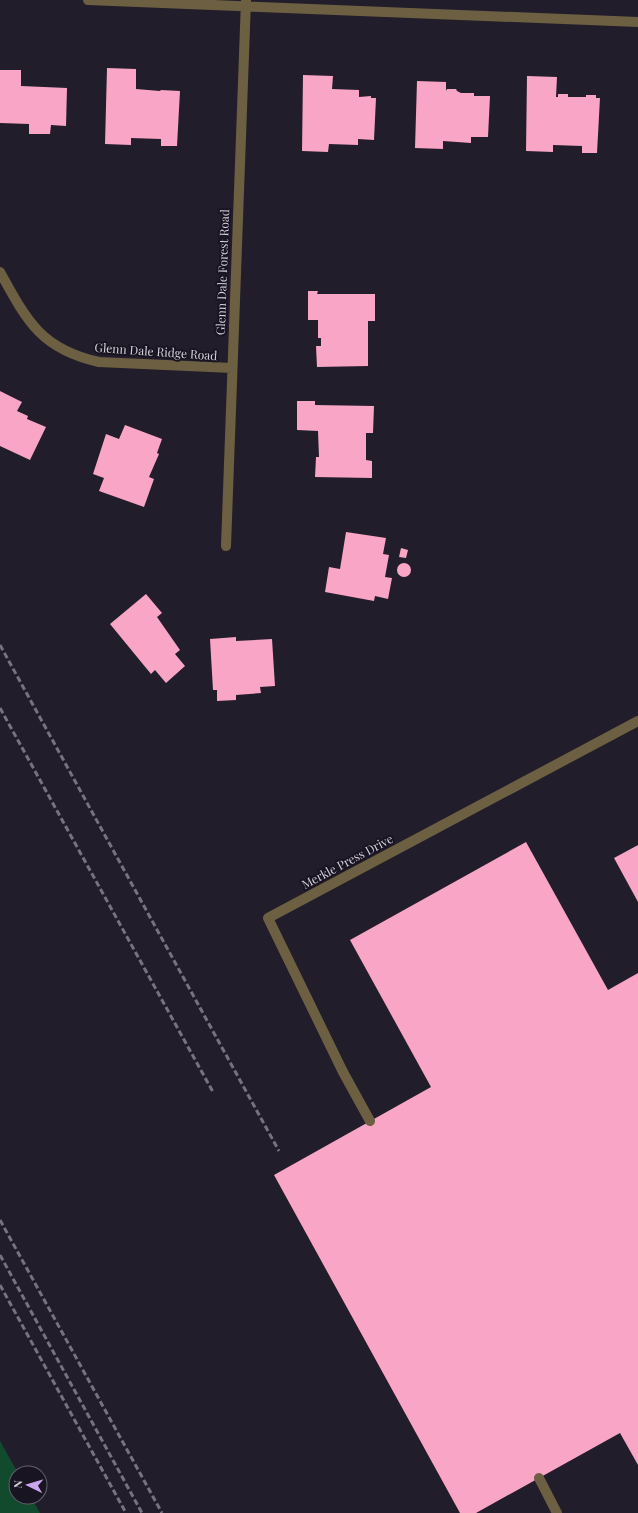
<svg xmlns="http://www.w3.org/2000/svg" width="638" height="1513" font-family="'Playfair Display',serif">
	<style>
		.green { fill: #124a2e }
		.building { fill: #f9a5c6 }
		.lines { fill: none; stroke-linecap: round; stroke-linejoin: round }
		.minor { stroke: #6d6042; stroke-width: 10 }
		.rail { stroke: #76727e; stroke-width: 3; stroke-dasharray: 6 3; stroke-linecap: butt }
		.labels { text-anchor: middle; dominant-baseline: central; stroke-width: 4; stroke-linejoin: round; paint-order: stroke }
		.street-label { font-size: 12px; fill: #d5d2dc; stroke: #181421 }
	</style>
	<rect width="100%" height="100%" fill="#221d2b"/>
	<path class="green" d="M0,1441L18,1473H16V1497H31L40,1513H0Z"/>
	<path class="building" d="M107,68L136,69V89L160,91L161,90L180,91L177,146H161V139L131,138V145L105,144Z
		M0,70H21V86L67,88L66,126L51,125L50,134H29V124L0,123Z
		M303,75L333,76L332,89L359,90V97L371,96V98H376L374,140L358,139V145L329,144L328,152L302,151Z
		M527,76L557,77L556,97H558V94H568V97H586V95H596V98H600L597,153H582V146L553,145V152L526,151Z
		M417,81L446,82V91L447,89H456L457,91L461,93H474V96H490L488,137H471V143L443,141V149L415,148Z
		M308,291H318L317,294H375V321H368V366L317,367L316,346H321V338H318V320H308Z
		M0,391L22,402L17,411L28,416L27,419L46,427L30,460L0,446Z
		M297,401H315V405L374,406L373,433H366V460L372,461V478L315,477L316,457H319L318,431L297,430Z
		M125,425L162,439L157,453L159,454L149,477L154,479L144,507L99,491L104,478L93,474L106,434L119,439Z
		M346,532L386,538L383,554L389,555L385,577L392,578L388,599L375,596L374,601L325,592L329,567L340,569Z
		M401,548L408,550L406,558L399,557Z
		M397 570a7 7 0 1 1 14 0a7 7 0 1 1-14 0Z
		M146,594L162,613L157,617L180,650L175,654L185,666L166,683L155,670L151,674L110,624Z
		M236,637V641L272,639L275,686L260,687L261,693L236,695V700L217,701V690H213L210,639Z
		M526,842L608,990L638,973V1465L620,1433L476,1513H460L274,1175L431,1087L350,940Z
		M638,845V902L614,858Z"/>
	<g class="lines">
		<path class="minor" d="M88,0L638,22
			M0,272C27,321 41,349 99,362L232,368
			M226,546L246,0
			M370,1121L343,1072L268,918L638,721
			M539,1478L557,1513"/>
		<path class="rail" d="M0,645L279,1151
			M0,708L213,1092
			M0,1220L162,1513
			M0,1255L142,1513
			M0,1285L126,1513"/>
	</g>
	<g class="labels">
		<g class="street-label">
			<text transform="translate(222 272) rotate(-88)">Glenn Dale Forest Road</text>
			<text transform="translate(156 351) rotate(4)">Glenn Dale Ridge Road</text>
			<text transform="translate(347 861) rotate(-28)">Merkle Press Drive</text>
		</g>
	</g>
	<g transform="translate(28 1485) rotate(275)"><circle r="19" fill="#181421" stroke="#64606c"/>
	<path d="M0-3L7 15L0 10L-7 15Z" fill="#c9a5ee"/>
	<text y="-6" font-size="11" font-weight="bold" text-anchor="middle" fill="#d5d2dc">N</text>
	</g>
</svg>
